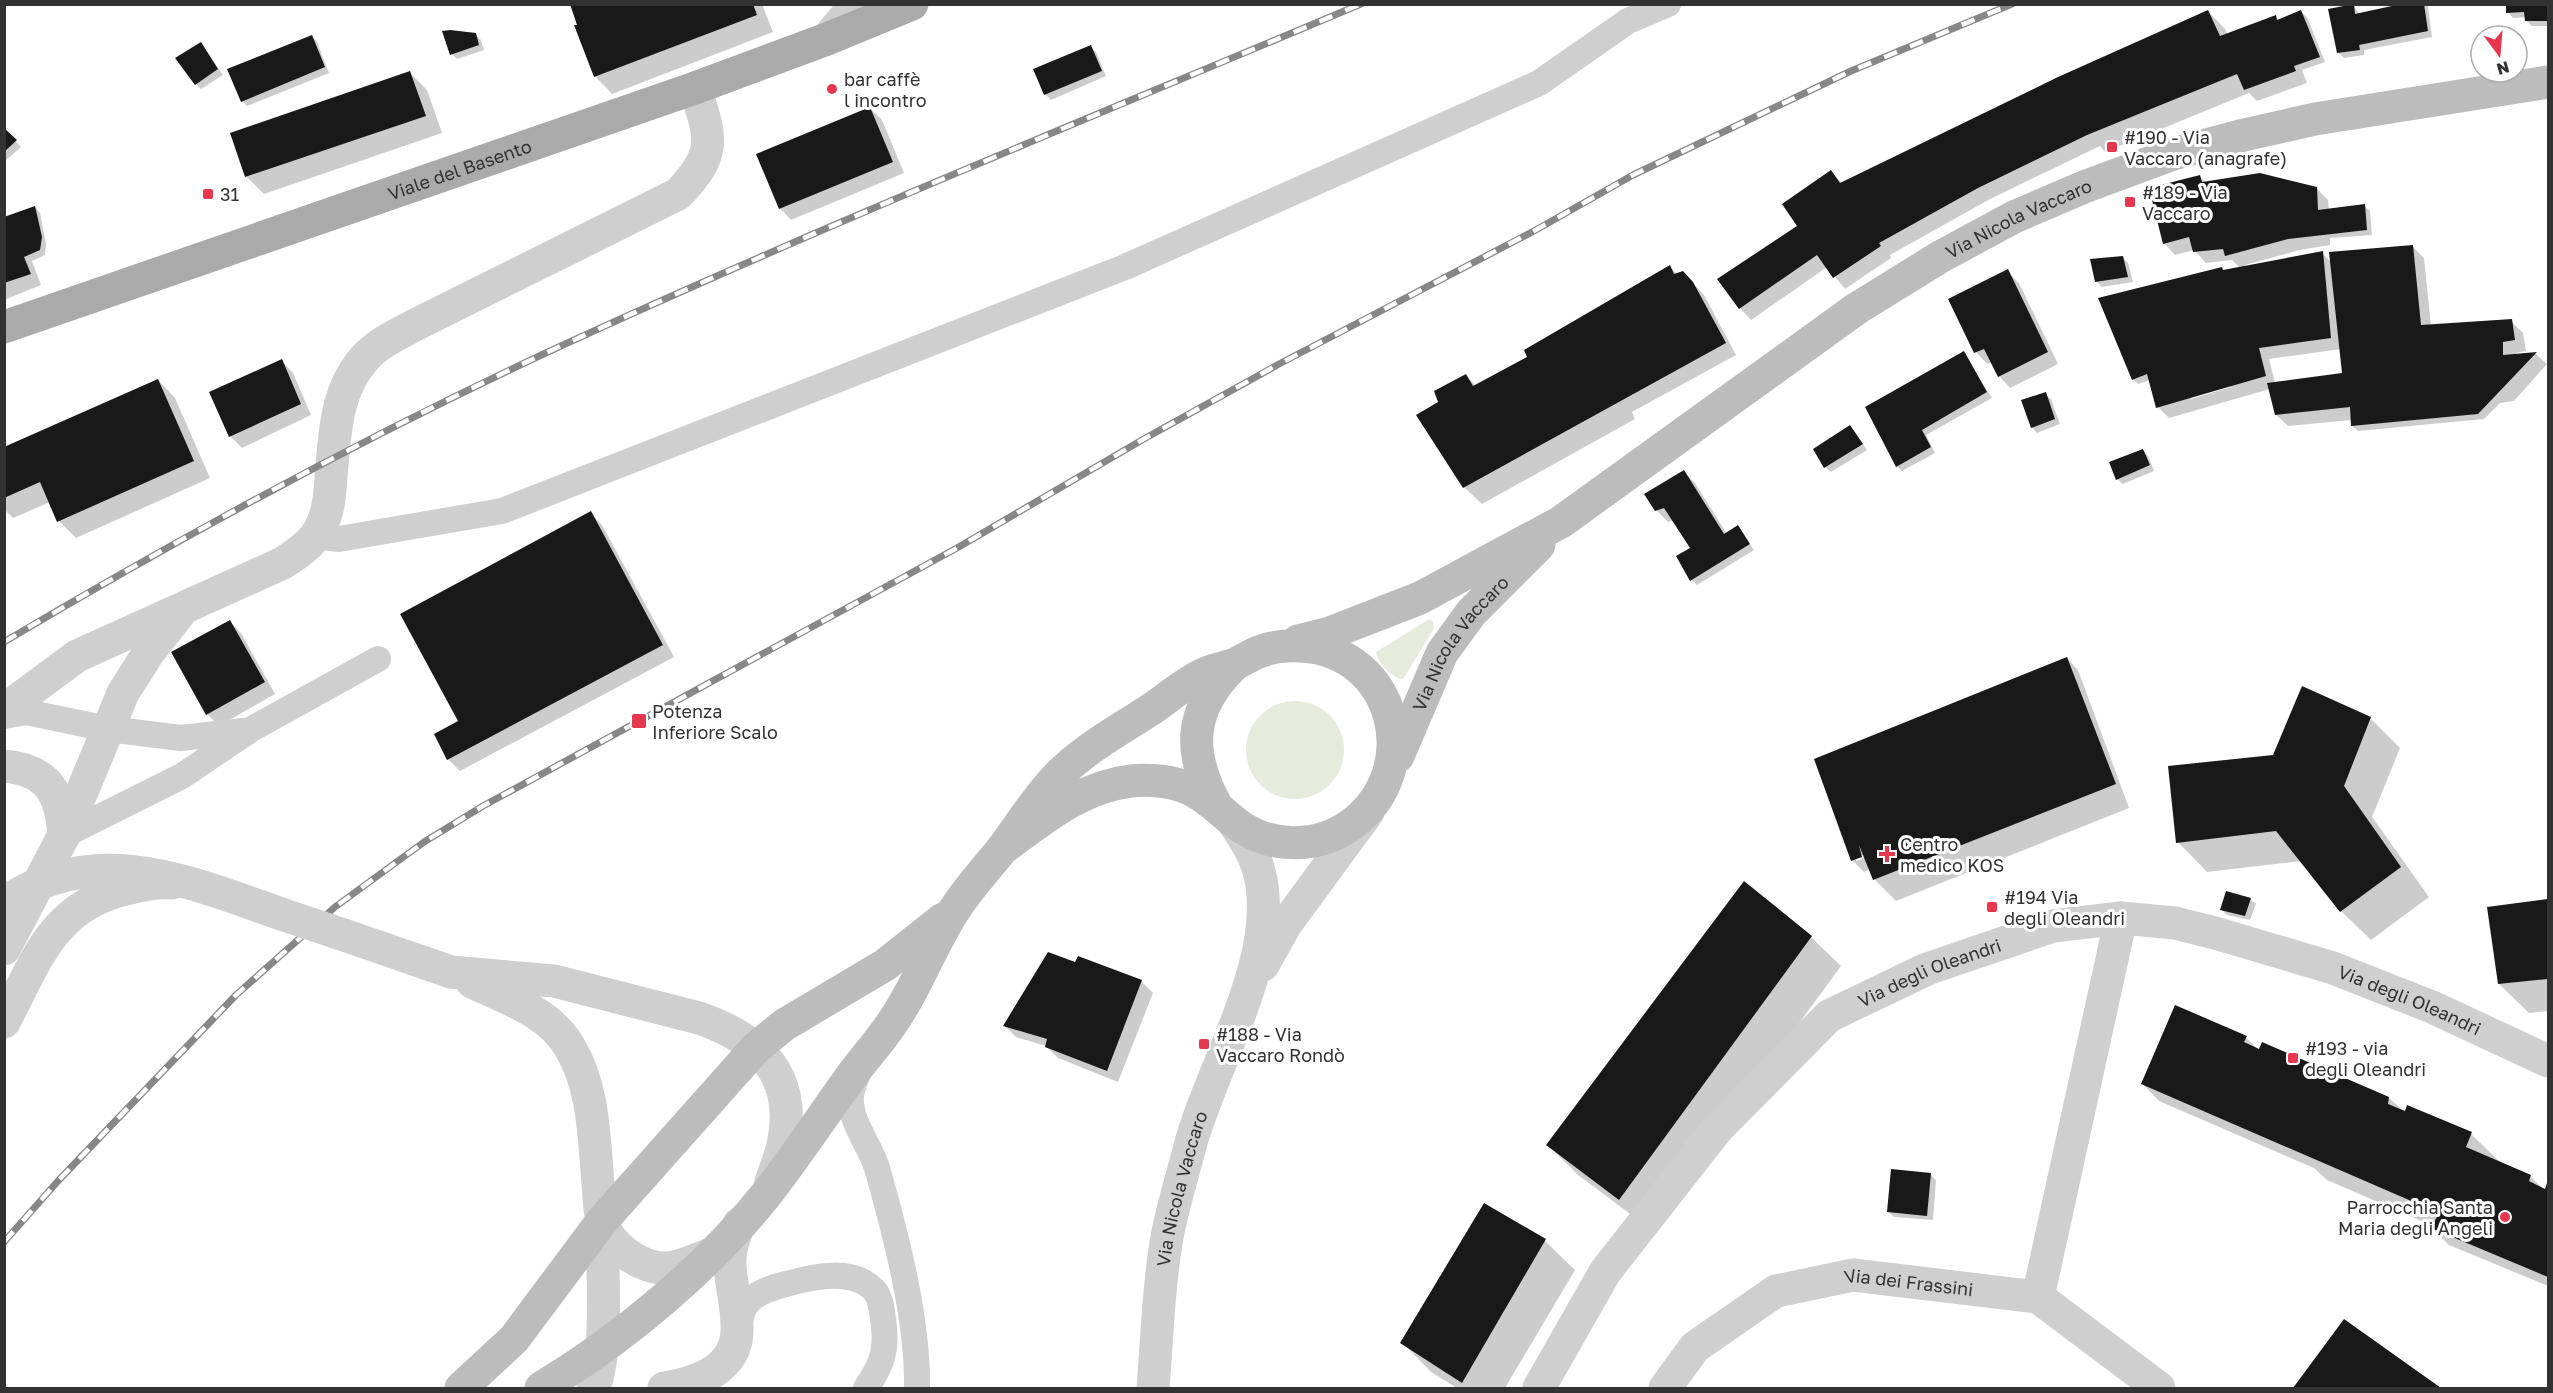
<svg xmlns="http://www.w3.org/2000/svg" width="2553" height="1393" font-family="'Golos Text',sans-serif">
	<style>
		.green { fill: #e6ebde }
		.shadow { fill: #0003; fill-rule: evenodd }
		.building { fill: #191919 }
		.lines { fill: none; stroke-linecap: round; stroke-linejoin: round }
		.service { stroke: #cfcfcf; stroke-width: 26 }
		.minor { stroke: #cfcfcf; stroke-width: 33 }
		.tertiary { stroke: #cfcfcf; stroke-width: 33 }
		.secondary { stroke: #bcbcbc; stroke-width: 33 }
		.primary { stroke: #aaa; stroke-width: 33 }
		.rail-casing { stroke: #878787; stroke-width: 7 }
		.rail { stroke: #fff; stroke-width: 4.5; stroke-dasharray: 14; stroke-linecap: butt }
		.tertiary-bridge { stroke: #cfcfcf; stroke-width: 33 }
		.poi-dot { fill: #e7374f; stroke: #fff; stroke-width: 2 }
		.labels { text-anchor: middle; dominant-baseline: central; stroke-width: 6; stroke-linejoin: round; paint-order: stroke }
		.poi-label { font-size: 18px; fill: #323232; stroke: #fff; text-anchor: start }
		.street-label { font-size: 18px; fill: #323232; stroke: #fff }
	</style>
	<rect width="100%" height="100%" fill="#fff"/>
	<path class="green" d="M1429,619L1433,621L1434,628L1404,678L1401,679C1391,676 1377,662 1376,652Z
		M1246 750a49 49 0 1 1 98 0a49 49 0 1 1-98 0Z"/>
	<path class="shadow" d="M572,4H762L773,32L612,94L595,76Z
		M2408,4H2426L2428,7L2432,37L2364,50V55L2344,58L2339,53L2353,5L2359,14Z
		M2508,4H2548V26H2532L2526,21V17L2513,18L2508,12Z
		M2208,11L2225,29L2228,35L2275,17L2279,20L2301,12L2307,17L2325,62L2302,70L2307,83L2257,101L2249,93L2105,152L2100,146L1990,199L1890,255L1891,258L1845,289L1827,267L1751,320L1740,308L1800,227L1831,172L1842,183Z
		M475,34L481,40L484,50L457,59L452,54Z
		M312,36L317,42L329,73L247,106L242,101Z
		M201,44L223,75L201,89L196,84Z
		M1090,47L1096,52L1106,76L1051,100L1045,94Z
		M410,73L427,90L442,133L264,194L246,176Z
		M870,108L882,120L904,173L791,220L780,208Z
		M4,130L21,147L4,162Z
		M2200,177L2206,183L2316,188L2328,200L2329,210L2364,206L2370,211L2372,235L2330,238V245L2300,250L2245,265V267L2322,253L2331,262L2413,247L2424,258L2431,326L2511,321L2523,333L2526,351L2516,353V355L2536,354L2547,364L2514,401L2500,403L2484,419L2358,431L2352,426V420L2288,426L2276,415L2270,389L2169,418L2158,407L2150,380L2138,384L2133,379L2224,271L2240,268L2232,260L2206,263L2194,250L2175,255L2164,243ZM2341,349L2343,374L2275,383L2269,359ZM2229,385L2231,387L2191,399L2190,396Z
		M35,207L40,213L46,244L45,255L32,261L41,285L4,300V219Z
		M2122,257L2128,263L2133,282L2102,287L2096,281Z
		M1670,267L1677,274L1682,272L1704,295L1736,355L1632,412L1635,419L1482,504L1464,487L1440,403L1466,376L1476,386L1530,358Z
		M2007,271L2019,283L2058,364L2010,388L1999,376L1992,362L1987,364L1976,352Z
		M1963,353L1992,398L1926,435L1935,453L1902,471L1897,466Z
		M282,361L293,373L311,415L242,448L230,436L211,393Z
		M158,380L175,398L210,478L76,538L59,521L50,502L13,518L4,509V448Z
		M2045,394L2051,399L2060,424L2037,433L2032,427Z
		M1855,433L1867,450L1831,472L1825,467Z
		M2143,450L2148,456L2154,471L2123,484L2117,479Z
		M1684,472L1695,483L1727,534L1738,527L1754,550L1697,585L1692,580L1695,554L1674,520L1668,522L1656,510Z
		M591,513L602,525L674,657L460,771L448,759L461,722Z
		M230,622L241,633L275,694L219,726L207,714Z
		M2067,658L2078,670L2129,808L1896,901L1874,879L1870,869L1864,872L1852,860L1816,760ZM1869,853L1870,856L1856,861V857Z
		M2370,718L2400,748L2372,817L2429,897L2371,940L2341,911L2302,861L2207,872L2178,842L2274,756Z
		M2250,899L2256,904L2250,920L2227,915L2222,910Z
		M2548,900V1011L2529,1013L2499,984L2489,908Z
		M1811,937L1841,966L1649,1228L1578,1175L1548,1145Z
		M1076,964L1141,981L1153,993L1118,1082L1058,1058L1046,1046L1016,1037L1004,1025Z
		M2246,1038L2260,1051L2389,1098L2406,1113L2408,1107L2471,1134L2501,1163L2530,1176L2545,1191L2548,1184V1286L2449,1245L2432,1228L2433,1226L2327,1180L2314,1168L2159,1101L2142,1083Z
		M1930,1174L1936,1180L1933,1220L1894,1217L1888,1211Z
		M1484,1205L1545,1241L1575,1270L1505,1388H1457L1431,1372L1402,1342Z
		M2344,1321L2438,1388H2295Z"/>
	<path class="building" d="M570,4H753L757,15L594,77L574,25H577Z
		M2354,4L2355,14L2401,4H2424L2428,31L2359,45L2360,50L2337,53L2328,9Z
		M2506,4H2548V21H2525L2524,12L2506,13Z
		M2208,10L2220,36L2276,15L2277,20L2301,10L2320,57L2294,66L2296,71L2244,90L2237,74L2087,135L1978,188L1879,243L1881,246L1833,278L1817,255L1739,309L1717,279L1797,226L1782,204L1831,170L1840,183L2058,77Z
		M450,30L476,33L479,45L450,55L442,31Z
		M312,35L325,67L241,102L227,69Z
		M201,42L218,69L195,85L175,58Z
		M1091,45L1102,71L1044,95L1033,69Z
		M410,71L426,116L245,177L230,133Z
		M870,107L893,162L779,209L756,154Z
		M4,128L17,140L4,152Z
		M2260,173L2317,187L2318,210L2365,204L2367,230L2288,239L2225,256L2223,249L2193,252L2189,237L2163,244L2149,188L2200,175L2202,182Z
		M35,206L42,237L40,250L24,257L31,274L4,283V217Z
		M2413,245L2421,325L2512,319L2515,340L2503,342V355L2537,352L2478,414L2351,426L2350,407L2275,415L2267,383L2342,373L2329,252Z
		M2323,251L2331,338L2259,348L2266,376L2156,408L2147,374L2132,380L2098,298L2222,267L2223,270Z
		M2123,256L2128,277L2095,282L2090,259Z
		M1670,265L1674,274L1683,271L1693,282L1726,343L1463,488L1416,415L1438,402L1434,391L1466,374L1473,386L1527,357L1524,350Z
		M2008,269L2048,352L1998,377L1984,349L1974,353L1948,299Z
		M1964,351L1987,392L1922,430L1931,447L1896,467L1865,407Z
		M282,359L301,404L229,437L209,392Z
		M158,379L194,461L57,522L40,482L4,498V447Z
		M2046,392L2055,419L2031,428L2021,400Z
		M1850,425L1863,444L1824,468L1813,449Z
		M2143,449L2150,465L2116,480L2109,462Z
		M1684,470L1724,534L1738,525L1750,544L1690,581L1676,556L1690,548L1664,508L1655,511L1644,494Z
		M591,511L663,645L447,760L434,734L458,721L400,614Z
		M230,620L265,682L206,715L171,652Z
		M2067,657L2116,784L1873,880L1859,845L1862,857L1851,861L1814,759Z
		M2302,686L2371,717L2344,786L2401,867L2340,912L2276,831L2176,843L2168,766L2273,755Z
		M1744,881L1812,936L1619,1200L1546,1145Z
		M2226,891L2251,898L2245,916L2220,910Z
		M2548,899V979L2498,984L2487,907Z
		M1048,952L1075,962L1078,956L1142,980L1107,1071L1045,1047L1047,1039L1003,1026Z
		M2175,1005L2247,1036L2244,1042L2259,1049L2262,1042L2389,1097L2388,1104L2405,1111L2407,1105L2472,1132L2466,1147L2531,1175L2529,1181L2545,1189L2548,1180V1277L2431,1228L2439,1213L2141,1084Z
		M1891,1169L1931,1173L1927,1216L1887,1212Z
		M1484,1203L1546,1239L1462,1383L1400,1343Z
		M2344,1319L2441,1388H2293Z"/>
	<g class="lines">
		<path class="service" d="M315,536L339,539L502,511L1125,267L1539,83L1628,21L1668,4
			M4,716L26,712L108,729L181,738L243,731
			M64,835L182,776L250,730L378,659
			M859,1069C857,1077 852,1087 851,1096C849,1121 870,1145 877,1168C896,1235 918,1319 917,1388
			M738,1331C740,1323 741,1312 746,1305C756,1291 775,1287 790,1283C815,1276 853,1268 874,1290C881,1298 882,1310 883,1320C888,1349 882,1365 866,1388"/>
		<g class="minor">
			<path d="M827,39L856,4"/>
			<path d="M2038,1297L2121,918"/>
			<path d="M593,1388C609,1360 602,1259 602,1221"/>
			<path d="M664,1388C696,1383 737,1370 737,1330C738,1308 731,1287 730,1265C729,1250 734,1238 739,1224"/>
			<path id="s1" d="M1539,1388L1605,1272L1717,1129L1829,1016L1927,969L2053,926L2121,918L2175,923L2215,933L2333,968L2432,1007L2548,1061"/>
			<path id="s2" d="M1665,1388L1695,1347L1776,1291L1853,1275L2038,1297L2159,1388"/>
		</g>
		<g class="tertiary">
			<path d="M4,710L77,656L283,563C295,555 306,548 315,537C328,519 330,497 331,476C335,435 335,392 364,359C377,344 396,335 413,326L678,194C718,153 711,138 695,88"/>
			<path d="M4,766C49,770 61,794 64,835"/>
			<path d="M4,949L64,835L123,693L149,652L179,614"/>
			<path d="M1263,965L1286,924L1368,812"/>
			<path d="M451,972L554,981L699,1018C760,1039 798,1076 783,1145C780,1159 774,1172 770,1185"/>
			<path d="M472,982C506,998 549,1012 569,1046C594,1086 594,1138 598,1183C599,1195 599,1208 602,1220C608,1246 641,1269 667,1268C682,1267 697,1259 711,1254"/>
			<path d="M4,1022C36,962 52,906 126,889C141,885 156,882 172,883"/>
			<path id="s3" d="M1153,1388C1157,1340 1158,1291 1166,1243C1171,1212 1181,1181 1189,1150C1210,1067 1282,957 1259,871C1254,853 1244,838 1234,823"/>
		</g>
		<g class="secondary">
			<path id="s4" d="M1298,641L1330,633L1420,598L1561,522L1856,309L1940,257L2014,217L2084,187L2173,154L2244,135L2315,119L2548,82"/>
			<path id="s5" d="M1398,756L1442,653L1471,613L1539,545"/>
			<path d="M1216,805C1187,752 1189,709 1233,666"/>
			<path d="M461,1388L514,1339L602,1221L756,1048L784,1025L885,965L943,919"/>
			<path d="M541,1388C623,1339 709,1267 769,1191C799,1152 826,1111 855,1071C867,1055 881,1040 892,1023C917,988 931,945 955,909C969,887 987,868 1003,848C1020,825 1036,799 1055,779C1083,749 1120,730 1153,708C1169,697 1186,682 1204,674C1211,670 1221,669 1229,666C1237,664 1244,659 1252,655C1268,647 1284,645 1302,646C1396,652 1425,769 1352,824C1317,850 1266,849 1232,820C1218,809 1207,797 1190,789C1173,781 1150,779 1131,781C1080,787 1042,820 1002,849"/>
		</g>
		<path class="primary" id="s6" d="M4,327L695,88L827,39L912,4"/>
		<defs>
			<path id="rail" d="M4,642C181,537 363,438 550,351C817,228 1090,118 1361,4
				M4,1242L58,1181L236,995L335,907L424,842L483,806L957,548L1142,440L1279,364L1534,231L1633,175L1851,71L2012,4"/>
		</defs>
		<use href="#rail" class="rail-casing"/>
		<use href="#rail" class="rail"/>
		<path class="tertiary-bridge" d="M4,903C97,839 192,883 287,916C342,934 396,953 451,972"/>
	</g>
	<g class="poi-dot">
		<circle cx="832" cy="89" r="6"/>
		<rect x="2106" y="141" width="12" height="12" rx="3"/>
		<rect x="202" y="188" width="12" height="12" rx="3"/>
		<rect x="2124" y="196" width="12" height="12" rx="3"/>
		<rect x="631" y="713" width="16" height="16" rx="3"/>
		<path d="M1884 845h6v6h6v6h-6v6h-6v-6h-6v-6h6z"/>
		<rect x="1986" y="901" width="12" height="12" rx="3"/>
		<rect x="1198" y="1038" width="12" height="12" rx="3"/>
		<rect x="2287" y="1052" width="12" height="12" rx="3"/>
		<circle cx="2505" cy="1217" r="6"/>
	</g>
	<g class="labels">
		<g class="poi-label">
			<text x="844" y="79">bar caffè<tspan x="844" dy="21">l incontro</tspan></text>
			<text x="2124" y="137">#190 - Via<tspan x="2124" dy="21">Vaccaro (anagrafe)</tspan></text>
			<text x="2142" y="192">#189 - Via<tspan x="2142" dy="21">Vaccaro</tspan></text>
			<text x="220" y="194">31</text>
			<text x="652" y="711">Potenza<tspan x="652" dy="21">Inferiore Scalo</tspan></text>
			<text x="1900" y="844">Centro<tspan x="1900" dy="21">medico KOS</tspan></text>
			<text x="2004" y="897">#194 Via<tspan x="2004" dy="21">degli Oleandri</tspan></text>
			<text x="1216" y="1034">#188 - Via<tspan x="1216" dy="21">Vaccaro Rondò</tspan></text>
			<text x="2305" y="1048">#193 - via<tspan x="2305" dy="21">degli Oleandri</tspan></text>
			<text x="2493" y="1207" text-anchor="end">Parrocchia Santa<tspan x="2493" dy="21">Maria degli Angeli</tspan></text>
		</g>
		<g class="street-label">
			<text stroke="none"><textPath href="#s6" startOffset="482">Viale del Basento</textPath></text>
			<text stroke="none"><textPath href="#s4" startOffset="840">Via Nicola Vaccaro</textPath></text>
			<text stroke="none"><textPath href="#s5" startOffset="130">Via Nicola Vaccaro</textPath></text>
			<text stroke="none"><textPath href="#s1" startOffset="584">Via degli Oleandri</textPath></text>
			<text stroke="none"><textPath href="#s1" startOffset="1086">Via degli Oleandri</textPath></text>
			<text stroke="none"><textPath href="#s3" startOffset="202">Via Nicola Vaccaro</textPath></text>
			<text stroke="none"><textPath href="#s2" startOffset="284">Via dei Frassini</textPath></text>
		</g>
	</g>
	<rect width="2553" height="1393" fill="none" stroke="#323232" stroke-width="12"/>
	<g transform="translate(2499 54) rotate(164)"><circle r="28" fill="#ffffff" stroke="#adadad" stroke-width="1.5"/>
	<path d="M0-4.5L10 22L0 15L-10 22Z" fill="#e7374f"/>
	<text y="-9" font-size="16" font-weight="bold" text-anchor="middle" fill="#323232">N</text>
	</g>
</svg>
